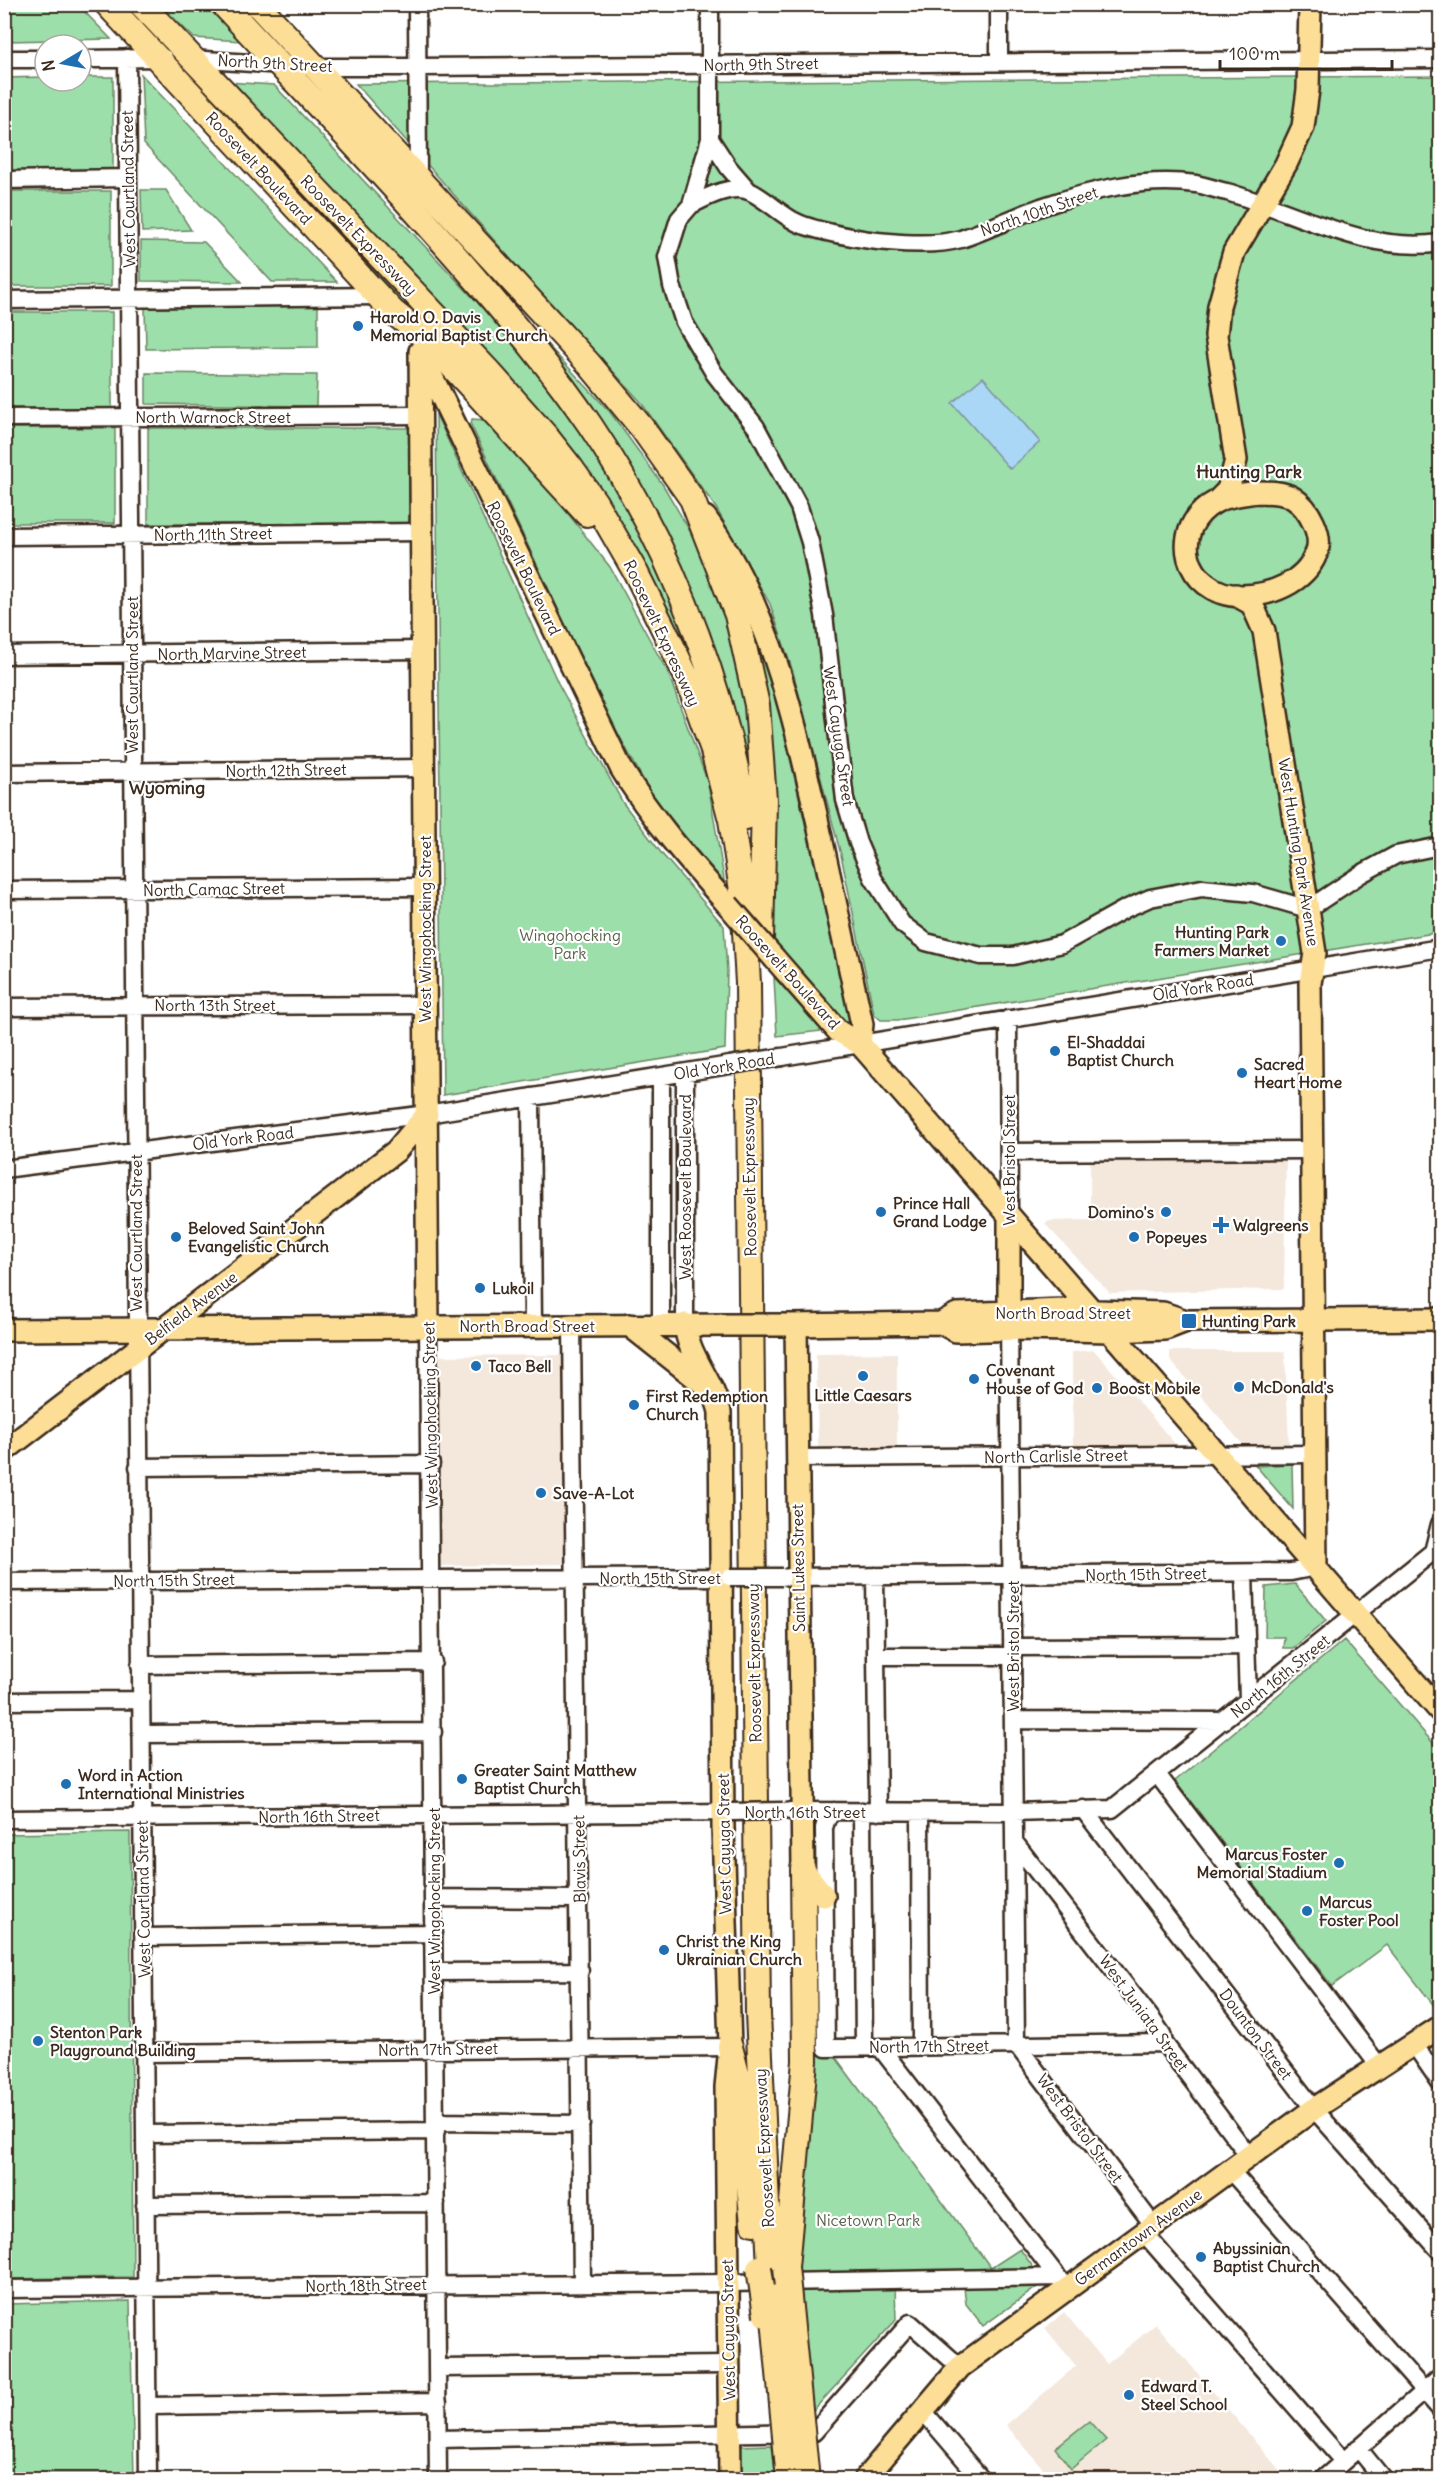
<svg xmlns="http://www.w3.org/2000/svg" width="1445" height="2484" font-family="Delius,sans-serif">
	<style>
		.built { fill: #f4e8dc }
		.green { fill: #9cdfaa; stroke: #6c8464; stroke-width: 1.5 }
		.water { fill: #aad7f6; stroke: #7e92a0; stroke-width: 1.5 }
		.lines { fill: none; stroke-linecap: round; stroke-linejoin: round }
		.minor-casing { stroke: #3b2a1e; stroke-width: 21 }
		.major-casing { stroke: #3b2a1e; stroke-width: 26 }
		.highway-casing { stroke: #3b2a1e; stroke-width: 28 }
		.minor { stroke: #fff; stroke-width: 16 }
		.major { stroke: #fdde96; stroke-width: 21 }
		.highway { stroke: #fdde96; stroke-width: 24 }
		.minor-bridge-casing { stroke: #3b2a1e; stroke-width: 21; stroke-linecap: butt }
		.major-bridge-casing { stroke: #3b2a1e; stroke-width: 26; stroke-linecap: butt }
		.highway-bridge-casing { stroke: #3b2a1e; stroke-width: 28; stroke-linecap: butt }
		.minor-bridge { stroke: #fff; stroke-width: 16 }
		.major-bridge { stroke: #fdde96; stroke-width: 21 }
		.highway-bridge { stroke: #fdde96; stroke-width: 24 }
		.poi-dot { fill: #1f6fb2; stroke: #fff; stroke-width: 2 }
		.labels { text-anchor: middle; dominant-baseline: central; stroke-width: 4.5; stroke-linejoin: round; paint-order: stroke }
		.street-label { font-size: 16px; fill: #3b2a1e; stroke: #fff }
		.poi-label { font-size: 16px; font-weight: bold; fill: #3b2a1e; stroke: #fff; text-anchor: start }
		.park-label { font-size: 16px; fill: #586048; stroke: #fff }
		.neighbourhood-label { font-size: 18px; font-weight: bold; fill: #3b2a1e; stroke: #fff }
	</style>
	<rect width="100%" height="100%" fill="#fff"/>
	<filter id="ink" filterUnits="userSpaceOnUse"><feTurbulence type="fractalNoise" baseFrequency=".0167" numOctaves="2"/><feDisplacementMap in="SourceGraphic" scale="12" xChannelSelector="R" yChannelSelector="G"/><feConvolveMatrix kernelMatrix="1 2 1 2 8 2 1 2 1" color-interpolation-filters="sRGB"/></filter>
	<g filter="url(#ink)">
		<path class="built" d="M1286,1157L1284,1289L1110,1293L1045,1224L1049,1221L1090,1220V1161Z
			M1094,1350L1176,1445L1073,1446L1072,1352Z
			M1170,1351H1285L1289,1445H1243L1170,1360Z
			M897,1353V1449L818,1448L816,1354Z
			M565,1355L568,1564L437,1566L435,1356Z
			M1064,2312L1107,2364L1156,2324L1287,2479H1052L1006,2425L1076,2366L1045,2328Z"/>
		<path class="green" d="M4,5H78L111,39L5,41Z
			M161,5H206L241,41L194,38Z
			M141,74L337,282H272L144,144Z
			M1440,76V932L898,1020H881L874,1014L841,855L793,672L770,604L716,508L640,401L524,274L356,84Z
			M45,77V81H81V77H113V173H5L4,78Z
			M188,80H195L544,444L600,526Z
			M226,82L274,85L492,318L569,409L632,515L683,620L715,719L624,532Z
			M141,190H166L191,230L142,232Z
			M5,191H111V286H5Z
			M141,241L204,242L242,282L141,281Z
			M318,306V347L146,349L145,308Z
			M5,312H112V408H5Z
			M544,341L610,412L663,485L701,550L726,613L753,737L754,794L676,564L623,454Z
			M146,373L317,375L316,406L146,404Z
			M436,414L558,683L623,803L662,854L724,926L727,971L725,1049L443,1095Z
			M472,419L486,420L537,474L610,567L668,673L708,783L724,879L723,889L649,790L610,719L471,425Z
			M4,428H115V523H5Z
			M148,428H409V524H148Z
			M744,608L773,683L850,1021H839L771,942Z
			M774,977L822,1031L777,1036Z
			M1292,1464L1293,1509L1256,1466Z
			M1295,1584L1326,1621L1293,1648H1283L1284,1637H1265L1266,1587Z
			M1344,1640L1440,1751V2003L1435,2007L1387,1945L1332,1986L1175,1781Z
			M130,1832L133,2277L5,2279V1834Z
			M813,2053L834,2055L991,2268L1020,2249L1044,2282L983,2326L966,2304L964,2287L895,2286L896,2320L809,2415L796,2244Z
			M130,2301L134,2479H5V2304Z
			M1089,2421L1106,2440L1071,2469L1055,2448Z
			M772,2445L776,2479L739,2480L740,2446Z"/>
		<path class="water" d="M983,377L1040,442L1010,469L952,403Z"/>
		<g class="lines">
			<defs>
				<path id="minor" d="M417,4L418,179
					M710,4V139L691,205L679,219L667,257L672,286L684,322L714,373L756,427L799,507L810,542L824,615L845,800L858,843L873,878L902,924L926,942L981,956H1013L1062,944L1125,909L1150,898L1202,888L1253,893L1308,909L1361,874L1396,855L1440,846
					M999,4V61
					M127,58L148,2480
					M4,59H45
					M81,59L164,58
					M190,59L315,67H418L1440,59
					M710,139L729,168L749,191
					M4,180L128,178
					M691,205C707,197 733,183 751,192C767,200 780,214 796,222C814,231 868,241 889,242C911,244 940,245 961,239C988,230 1014,217 1041,207C1091,190 1143,177 1196,184C1207,186 1217,190 1227,192C1297,212 1366,254 1440,243
					M4,300L378,296
					M4,418L421,415
					M4,536L422,532
					M4,655L423,650
					M4,773L424,768
					M4,890L424,887
					M4,1007L425,1005
					M1008,1019L1009,1215
					M782,1057L1440,948
					M685,1073V1324
					M531,1097L533,1326
					M1009,1152L1312,1150
					M4,1169L427,1114L730,1065
					M1009,1320L1016,2044L1154,2226
					M661,1325V1077
					M572,1326L582,2284
					M428,1327L438,2480
					M797,1458L1315,1454
					M138,1467L431,1464
					M1433,1552L1440,1524
					M1244,1573L1248,1701
					M875,1576L878,1812
					M789,1577L1291,1572L1316,1567
					M4,1582L730,1577
					M1013,1647L1245,1646
					M877,1656H1013
					M140,1665L433,1662
					M4,1701L141,1700
					M1014,1720L1223,1721
					M141,1734L433,1732
					M1157,1774L1379,2066
					M1083,1809L1314,2109L1440,2251
					M790,1811L1014,1812L1112,1809L1440,1546
					M834,1811L827,1818L824,1828L826,2048L1164,2043
					M862,1811L864,2047
					M920,1812L921,2046
					M4,1819L731,1812
					M1015,1843L1153,2021L1162,2034L1164,2043L1249,2156
					M434,1898L580,1899
					M145,1937L434,1933
					M435,1972L580,1971
					M1414,2044L1440,2082
					M880,2047L1063,2284
					M146,2053L730,2047
					M436,2122L581,2124
					M146,2134L436,2131
					M1230,2170L1440,2409
					M145,2205L436,2203
					M1144,2233L1343,2461
					M4,2289L728,2283L1058,2277
					M438,2368L728,2365
					M149,2406L438,2402
					M924,2412L982,2480
					M438,2439L814,2432L910,2323L960,2367
					M1358,2448L1384,2480
					M1322,2480L1440,2377"/>
				<path id="major" d="M420,351L428,1327
					M423,358L621,768C651,818 689,861 728,905
					M1257,492C1269,492 1283,492 1293,498C1309,508 1324,536 1316,554C1304,583 1270,596 1240,596C1185,594 1166,528 1217,501C1229,495 1244,494 1257,492Z
					M1217,501L1228,490L1236,460L1216,336L1219,306L1234,252L1286,164L1303,127L1308,90L1310,4
					M705,517C769,606 793,714 817,819C832,887 847,956 862,1024L860,1044
					M1236,595L1252,604L1264,631L1315,953L1310,983L1316,1567
					M775,959L838,1031L860,1044L1440,1711
					M1009,1215V1312
					M941,1323L957,1314L1064,1310L1163,1313L1186,1321
					M685,1324C688,1357 713,1380 720,1412L723,1827L730,2047L726,2087L730,2480
					M629,1325L706,1386
					M787,1325L941,1323L956,1331L1022,1329L1111,1331L1165,1329L1186,1321L1440,1319
					M796,1325L803,1869L824,1896
					M4,1330L725,1325
					M4,1451L396,1151L427,1114
					M864,2480L960,2367L1314,2109L1440,2027"/>
				<path id="highway" d="M107,4L393,312L427,339L587,514
					M141,4L490,373L545,435L571,468L595,502L636,573L672,646L687,678L712,747L731,820L737,857L743,898L748,983L758,2014L770,2268
					M223,4C306,94 391,181 471,274C513,323 554,372 590,425C669,543 721,677 746,817
					M257,4L589,364L642,428L692,499L737,615L757,705L764,800L761,939
					M730,2047L737,2074L753,2223
					M786,2267L805,2061L803,1869"/>
			</defs>
			<use href="#minor" class="minor-casing"/>
			<use href="#major" class="major-casing"/>
			<use href="#highway" class="highway-casing"/>
			<use href="#minor" class="minor"/>
			<use href="#major" class="major"/>
			<use href="#highway" class="highway"/>
			<defs>
				<path id="minor-bridge" d="M730,1065L782,1057
					M730,1577H782
					M731,1812L783,1811"/>
				<path id="major-bridge" d="M728,905L775,959
					M725,1325H787"/>
				<path id="highway-bridge" d="M786,2267L807,2480
					M759,2268L766,2315
					M772,2297L789,2480"/>
			</defs>
			<use href="#minor-bridge" class="minor-bridge-casing"/>
			<use href="#major-bridge" class="major-bridge-casing"/>
			<use href="#highway-bridge" class="highway-bridge-casing"/>
			<use href="#minor-bridge" class="minor-bridge"/>
			<use href="#major-bridge" class="major-bridge"/>
			<use href="#highway-bridge" class="highway-bridge"/>
		</g>
	</g>
	<g class="poi-dot">
		<circle cx="358" cy="326" r="6"/>
		<circle cx="1281" cy="941" r="6"/>
		<circle cx="1055" cy="1051" r="6"/>
		<circle cx="1242" cy="1073" r="6"/>
		<circle cx="881" cy="1212" r="6"/>
		<circle cx="1166" cy="1212" r="6"/>
		<path d="M1218 1216h6v6h6v6h-6v6h-6v-6h-6v-6h6z"/>
		<circle cx="176" cy="1237" r="6"/>
		<circle cx="1134" cy="1237" r="6"/>
		<circle cx="480" cy="1288" r="6"/>
		<rect x="1181" y="1313" width="16" height="16" rx="3"/>
		<circle cx="476" cy="1366" r="6"/>
		<circle cx="863" cy="1376" r="6"/>
		<circle cx="974" cy="1379" r="6"/>
		<circle cx="1239" cy="1387" r="6"/>
		<circle cx="1097" cy="1388" r="6"/>
		<circle cx="634" cy="1405" r="6"/>
		<circle cx="541" cy="1493" r="6"/>
		<circle cx="462" cy="1779" r="6"/>
		<circle cx="66" cy="1784" r="6"/>
		<circle cx="1339" cy="1863" r="6"/>
		<circle cx="1307" cy="1911" r="6"/>
		<circle cx="664" cy="1950" r="6"/>
		<circle cx="38" cy="2041" r="6"/>
		<circle cx="1201" cy="2257" r="6"/>
		<circle cx="1129" cy="2395" r="6"/>
	</g>
	<g class="labels">
		<g class="street-label">
			<text transform="translate(275 63) rotate(3)">North 9th Street</text>
			<text transform="translate(761 64) rotate(-1)">North 9th Street</text>
			<text transform="translate(259 168) rotate(47)">Roosevelt Boulevard</text>
			<text transform="translate(128 189) rotate(-91)">West Courtland Street</text>
			<text transform="translate(1039 211) rotate(-19)">North 10th Street</text>
			<text transform="translate(359 235) rotate(46)">Roosevelt Expressway</text>
			<text x="213" y="417">North Warnock Street</text>
			<text transform="translate(213 534) rotate(-1)">North 11th Street</text>
			<text transform="translate(524 568) rotate(64)">Roosevelt Boulevard</text>
			<text transform="translate(662 633) rotate(65)">Roosevelt Expressway</text>
			<text transform="translate(232 653) rotate(-1)">North Marvine Street</text>
			<text transform="translate(132 675) rotate(-90)">West Courtland Street</text>
			<text transform="translate(839 736) rotate(82)">West Cayuga Street</text>
			<text transform="translate(286 770) rotate(-1)">North 12th Street</text>
			<text transform="translate(1299 852) rotate(81)">West Hunting Park Avenue</text>
			<text transform="translate(214 889) rotate(-1)">North Camac Street</text>
			<text transform="translate(425 929) rotate(-90)">West Wingohocking Street</text>
			<text transform="translate(788 972) rotate(48)">Roosevelt Boulevard</text>
			<text transform="translate(1203 987) rotate(-9)">Old York Road</text>
			<text x="215" y="1005">North 13th Street</text>
			<text transform="translate(724 1066) rotate(-9)">Old York Road</text>
			<text transform="translate(243 1138) rotate(-7)">Old York Road</text>
			<text transform="translate(1009 1160) rotate(-90)">West Bristol Street</text>
			<text transform="translate(749 1177) rotate(-91)">Roosevelt Expressway</text>
			<text transform="translate(685 1187) rotate(-90)">West Roosevelt Boulevard</text>
			<text transform="translate(136 1233) rotate(-90)">West Courtland Street</text>
			<text transform="translate(191 1308) rotate(-37)">Belfield Avenue</text>
			<text x="1063" y="1313">North Broad Street</text>
			<text x="527" y="1326">North Broad Street</text>
			<text transform="translate(430 1415) rotate(-91)">West Wingohocking Street</text>
			<text transform="translate(1056 1456) rotate(-1)">North Carlisle Street</text>
			<text transform="translate(798 1568) rotate(-91)">Saint Lukes Street</text>
			<text transform="translate(1146 1574) rotate(-1)">North 15th Street</text>
			<text x="660" y="1578">North 15th Street</text>
			<text transform="translate(174 1580) rotate(-1)">North 15th Street</text>
			<text transform="translate(1013 1646) rotate(-90)">West Bristol Street</text>
			<text transform="translate(754 1663) rotate(-91)">Roosevelt Expressway</text>
			<text transform="translate(1280 1676) rotate(-39)">North 16th Street</text>
			<text x="805" y="1812">North 16th Street</text>
			<text transform="translate(319 1816) rotate(-1)">North 16th Street</text>
			<text transform="translate(724 1844) rotate(-91)">West Cayuga Street</text>
			<text transform="translate(579 1859) rotate(-91)">Blavis Street</text>
			<text transform="translate(143 1899) rotate(-91)">West Courtland Street</text>
			<text transform="translate(434 1901) rotate(-90)">West Wingohocking Street</text>
			<text transform="translate(1144 2013) rotate(54)">West Juniata Street</text>
			<text transform="translate(1256 2034) rotate(53)">Dounton Street</text>
			<text transform="translate(929 2046) rotate(-1)">North 17th Street</text>
			<text transform="translate(438 2049) rotate(-1)">North 17th Street</text>
			<text transform="translate(1080 2128) rotate(53)">West Bristol Street</text>
			<text transform="translate(764 2148) rotate(-93)">Roosevelt Expressway</text>
			<text transform="translate(1138 2237) rotate(-36)">Germantown Avenue</text>
			<text transform="translate(366 2285) rotate(-1)">North 18th Street</text>
			<text transform="translate(728 2330) rotate(-91)">West Cayuga Street</text>
		</g>
		<g class="poi-label">
			<text x="370" y="317">Harold O. Davis<tspan x="370" dy="18">Memorial Baptist Church</tspan></text>
			<text x="1269" y="932" text-anchor="end">Hunting Park<tspan x="1269" dy="18">Farmers Market</tspan></text>
			<text x="1067" y="1042">El-Shaddai<tspan x="1067" dy="18">Baptist Church</tspan></text>
			<text x="1254" y="1064">Sacred<tspan x="1254" dy="18">Heart Home</tspan></text>
			<text x="893" y="1203">Prince Hall<tspan x="893" dy="18">Grand Lodge</tspan></text>
			<text x="1154" y="1212" text-anchor="end">Domino's</text>
			<text x="1233" y="1225">Walgreens</text>
			<text x="188" y="1228">Beloved Saint John<tspan x="188" dy="18">Evangelistic Church</tspan></text>
			<text x="1146" y="1237">Popeyes</text>
			<text x="492" y="1288">Lukoil</text>
			<text x="1202" y="1321">Hunting Park</text>
			<text x="488" y="1366">Taco Bell</text>
			<text x="986" y="1370">Covenant<tspan x="986" dy="18">House of God</tspan></text>
			<text x="1251" y="1387">McDonald's</text>
			<text x="1109" y="1388">Boost Mobile</text>
			<text x="863" y="1395" text-anchor="middle">Little Caesars</text>
			<text x="646" y="1396">First Redemption<tspan x="646" dy="18">Church</tspan></text>
			<text x="553" y="1493">Save-A-Lot</text>
			<text x="474" y="1770">Greater Saint Matthew<tspan x="474" dy="18">Baptist Church</tspan></text>
			<text x="78" y="1775">Word in Action<tspan x="78" dy="18">International Ministries</tspan></text>
			<text x="1327" y="1854" text-anchor="end">Marcus Foster<tspan x="1327" dy="18">Memorial Stadium</tspan></text>
			<text x="1319" y="1902">Marcus<tspan x="1319" dy="18">Foster Pool</tspan></text>
			<text x="676" y="1941">Christ the King<tspan x="676" dy="18">Ukrainian Church</tspan></text>
			<text x="50" y="2032">Stenton Park<tspan x="50" dy="18">Playground Building</tspan></text>
			<text x="1213" y="2248">Abyssinian<tspan x="1213" dy="18">Baptist Church</tspan></text>
			<text x="1141" y="2386">Edward T.<tspan x="1141" dy="18">Steel School</tspan></text>
		</g>
		<g class="park-label">
			<text x="570" y="935">Wingohocking<tspan x="570" dy="18">Park</tspan></text>
			<text x="868" y="2220">Nicetown Park</text>
		</g>
		<g class="neighbourhood-label">
			<text x="1249" y="471">Hunting Park</text>
			<text x="167" y="787">Wyoming</text>
		</g>
	</g>
	<rect width="1445" height="2484" fill="none" stroke="#fff" stroke-width="24"/>
	<rect x="12" y="12" width="1421" height="2460" fill="none" stroke="#3b2a1e" stroke-width="2" filter="url(#ink)"/>
	<g transform="translate(63 63) rotate(260)"><circle r="28" fill="#ffffff" stroke="#b1aaa5" stroke-width="1.5"/>
	<path d="M0-4.5L10 22L0 15L-10 22Z" fill="#1f6fb2"/>
	<text y="-9" font-size="16" font-weight="bold" text-anchor="middle" fill="#3b2a1e">N</text>
	</g>
	<path d="M1220 60v9h172v-9" fill="none" stroke="#3b2a1e" stroke-width="3"/>
	<text x="1229" y="60" font-size="18" fill="#3b2a1e" stroke="#ffffff" stroke-width="4.5" paint-order="stroke">100 m</text>
</svg>
